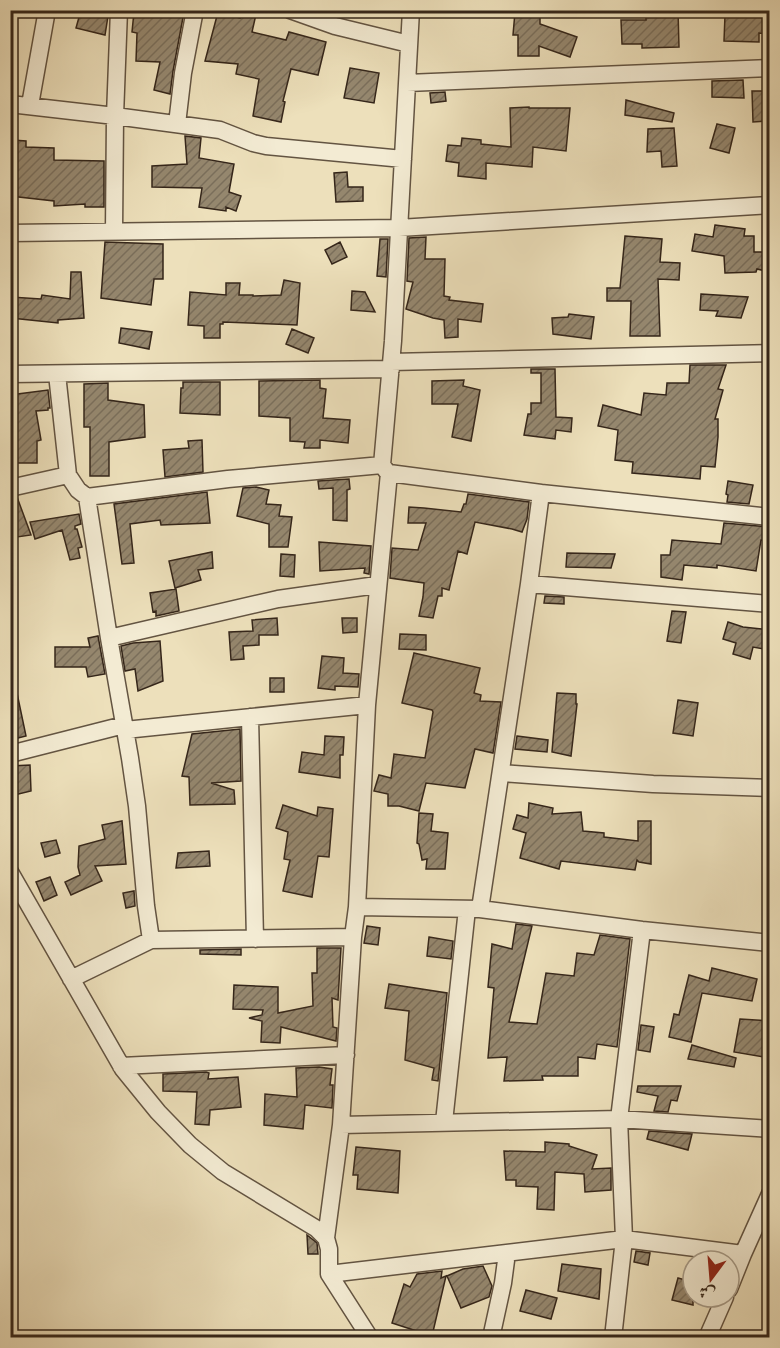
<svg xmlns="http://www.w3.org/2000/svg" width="780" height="1348" font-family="Vollkorn,Amiri,serif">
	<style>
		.building { fill: url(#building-hatch); stroke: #35261a; stroke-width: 1.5 }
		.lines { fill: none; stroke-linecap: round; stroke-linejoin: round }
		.street-casing { stroke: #635442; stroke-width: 19 }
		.street { stroke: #f3ebd3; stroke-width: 16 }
	</style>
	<defs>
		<pattern id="building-hatch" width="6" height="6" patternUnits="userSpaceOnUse" patternTransform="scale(1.5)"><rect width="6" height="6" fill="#95876e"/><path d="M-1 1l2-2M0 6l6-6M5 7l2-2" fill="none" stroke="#7a6e5a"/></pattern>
	</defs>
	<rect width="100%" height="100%" fill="#ede0bb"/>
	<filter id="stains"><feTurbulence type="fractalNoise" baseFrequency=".00333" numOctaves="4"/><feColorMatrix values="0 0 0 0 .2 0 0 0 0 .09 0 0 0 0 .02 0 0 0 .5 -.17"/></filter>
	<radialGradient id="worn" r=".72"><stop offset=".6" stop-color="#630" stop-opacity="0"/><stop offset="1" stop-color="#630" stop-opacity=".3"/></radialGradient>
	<path class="building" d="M81,10H87L108,16L105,35L76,28Z
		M173,10L184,12L173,71L170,94L154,90L160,62L136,61L137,33L132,32L134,12L172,16Z
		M242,10H257L252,32L286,40L289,32L326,42L318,75L291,69L283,101L285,102L281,122L253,116L259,79L236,74L238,64L205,61L218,12L240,18Z
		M646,10H678L679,47L642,48V44H622L621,20H646Z
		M515,12L540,14V24L577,37L570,57L539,46V56H518V35H513Z
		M725,15L770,16V34L759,33V42L724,41Z
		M350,68L379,73L374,103L344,98Z
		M743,80L744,98L712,97V81Z
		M752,91H770V121L753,122Z
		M445,92L446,101L431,103L430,93Z
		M626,100L674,113L672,122L625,115Z
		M529,107V108H570L566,151L533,147L532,167L486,163V179L458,176L459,163L446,161L448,145L461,146L462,138L481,140V144L511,147L510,108Z
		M717,124L735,128L729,153L710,148Z
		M674,128L677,166L662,167L661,151L647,152L648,129Z
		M185,136L201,138L199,158L234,164L229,192L241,196L236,211L226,207V211L199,207L202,188L152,187V166L187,164Z
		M12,140L26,141V147L54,148V160L104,161V207H85V204L54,206V201L10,196V159Z
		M347,172L348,187H363V201L336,202L334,173Z
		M715,225L745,229L744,236H754V252H770V272L757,269L756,272L725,273L724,256L692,251L695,234L713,237Z
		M625,236L662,239L660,262L680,263L679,280L658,279L660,336H630L631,301H607V288H620Z
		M426,237L425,259H445L444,296L450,297L449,300L483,304L481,322L458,319V337L445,338L444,320L433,318L406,309L413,282L407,281L409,238Z
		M380,239H388L386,277L377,276Z
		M105,242L163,244V279H154L151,305L101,298Z
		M340,242L347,257L332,264L325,250Z
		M71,272H81L84,318L58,320V323L11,318V297L41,299L42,295L70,299Z
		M284,280L300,283L297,325L223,322V324H220V338H204V326L188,325L190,292L226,295V283H240L239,295H253V296L281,295Z
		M352,291L365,292L375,312L351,310Z
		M701,294L748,297L741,318L716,316L718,311L700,310Z
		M569,314L594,317L591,339L553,334L552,318L568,317Z
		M121,328L152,332L149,349L119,343Z
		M292,329L314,338L308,353L286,344Z
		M690,365H726L718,389L723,390L715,419H718V437L715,467L701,466L700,479L632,473L633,462L615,460L618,430L598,426L603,405L641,415L644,393L666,395L667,383H689Z
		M531,369H555L556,417L572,418L571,432L556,430L555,439L524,435L528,414H531V403H541V373H531Z
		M320,380V388L326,389L323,418L350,420L348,443L320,440V448H304L305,442L290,441V418L259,416V381Z
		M464,380L463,386L480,390L471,441L452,437L458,404H432V381Z
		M183,382H220V415L180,413L181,388H183Z
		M108,383V400L144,405L145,437L109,442V476H90V427H84V384Z
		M48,390L50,408H48V410L36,411L41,440L37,441V463H10V395Z
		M202,440L203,472L165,477L163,450L189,448L188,441Z
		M349,479L350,489L347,490V521L333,520V488L319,489L318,481Z
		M728,481L753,485L749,504L727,502L728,495L726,494Z
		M256,487L269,490L266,504L281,505L279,516L292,517L288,547H269V524L237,516L243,488Z
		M207,492L210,523L161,525L160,520L130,524L134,563L122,564L114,504Z
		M468,494L529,502L527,519L522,532L512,529L475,522L467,554L458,551L449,590L442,588V596H438L433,618L419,616L423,597L424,583L390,578L392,548L418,550L426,523H408L409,507L424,508L461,512L464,504H466Z
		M17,497L31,535L10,538V498Z
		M79,514L81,524L75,526V529H77L82,547L78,548L80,558L70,560L62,530L35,539L30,522Z
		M724,523L770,527L768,541L761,540L756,571L717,565V568L684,565L682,580L661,577V555H670L672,540L721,544Z
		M319,542L371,546L369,574L364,573L365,568L320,571Z
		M212,552L213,568L198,570L201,580L175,588L169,561Z
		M567,553L615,554L611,568L566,567Z
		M281,554L295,555L294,577L280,576Z
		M176,589L179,611L156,616V611L153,612L150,593Z
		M545,596L564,597V604L544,603Z
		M672,611L686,612L681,643L667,641Z
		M277,618L278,635H259V645L243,646L244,659L231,660L229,632L253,631L252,620Z
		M342,618H357V632L343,633Z
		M728,622L743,627L770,630V650L753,647L750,659L733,654L736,643L723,639Z
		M400,634L426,635V650L399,649Z
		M98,636L105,674L88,677L86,667H55V647H90L88,638Z
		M160,641L163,681L138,691L135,669L125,671L121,646L133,643Z
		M414,653L480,668L474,693L481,695L480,701L501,702L493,753L475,749L465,788L426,783L419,811L399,806H388V794L374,791L379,775L391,778L394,754L425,758L433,712L432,710L402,703Z
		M322,656L344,658L343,673L359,674L358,687L335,686V690L318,688Z
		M270,678H284V692H270Z
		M10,693H17L26,736L10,740Z
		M557,693L576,694V704H577L571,756L552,752Z
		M678,700L698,703L693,736L673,733Z
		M240,729L241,781L211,783L234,790L235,804L190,805L189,777L182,776L192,734Z
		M325,736L344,737L343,755H340V778L299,772L302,752L324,755Z
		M517,736L548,740L547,752L515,749Z
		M30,765L31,791L10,796V766Z
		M529,803L553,808L552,814L581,812L583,831L604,833V837L638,841V821H651V864L639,862L637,860L635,870L561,861L559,869L520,858L526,833L513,829L517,815L528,818Z
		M283,805L317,816L318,807L333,809L329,857L318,856L312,897L283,891L290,860L284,859L288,832L276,828Z
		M419,813L433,814L431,831L448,833L445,869H426L427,859L422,860L419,844L417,843Z
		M122,821L126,864L95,866L102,881L71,895L65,882L80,875L78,867L79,846L105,839L102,825Z
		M56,840L60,853L45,857L41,843Z
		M209,851L210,866L176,868L178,853Z
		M50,877L57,895L44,901L36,882Z
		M134,891L135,906L126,908L123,893Z
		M516,924L532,926L509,1022L537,1024L546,973L574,976L577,953L594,955L600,935L630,939L617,1047L597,1044L595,1059L578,1057V1076H542L543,1080L504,1081L507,1057L488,1058L494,988L488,987L492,944L512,949Z
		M367,926L380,928L378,945L364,943Z
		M429,937L453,941L451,959L427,956Z
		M317,948H341L338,1000L332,998L333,1027L337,1028L336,1041L281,1027L280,1043L261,1042L262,1021L249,1018L262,1015L263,1010L233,1009L234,985L278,987V1013L313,1006L312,973H317Z
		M241,949V955L200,954V950Z
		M712,968L757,979L752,1001L702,993L691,1042L669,1037L674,1014L679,1015L689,975L709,981Z
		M389,984L447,993L438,1081L432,1080L434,1068L405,1060L409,1011L385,1008Z
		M740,1019L770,1021V1058L734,1052Z
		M641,1025L654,1027L650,1052L638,1050Z
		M692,1045L736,1058L734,1067L688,1059Z
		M319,1067L332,1069L330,1085H333L332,1108L305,1105L303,1129L264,1125L265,1094L297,1097L296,1068Z
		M206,1072L209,1073L208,1079L238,1077L241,1107L210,1110L209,1125L195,1124L197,1092L163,1091V1074Z
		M638,1086H681L677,1101L671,1100L668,1112L654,1111L658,1096L637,1092Z
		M649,1131L692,1134L688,1150L647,1139Z
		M545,1142L569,1144V1146L597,1155L592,1169L611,1168V1190L585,1192L584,1174L555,1172L554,1210L537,1209L538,1187L516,1186V1180H506L504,1151L545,1152Z
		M356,1147L400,1151L398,1193L357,1189L358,1175H353Z
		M307,1235L317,1243L318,1254H308Z
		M636,1251L650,1253L648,1265L634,1262Z
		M562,1264L601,1269L599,1299L558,1291Z
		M483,1266L492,1286L489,1297L461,1308L447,1276L463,1269Z
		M442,1271L441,1278L446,1276L432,1336L392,1323L404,1284L410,1287L417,1274Z
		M678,1278L693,1282V1305L672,1300Z
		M526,1290L557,1298L551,1319L520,1311Z"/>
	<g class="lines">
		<defs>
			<path id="street" d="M290,10L335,26L409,44
				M407,83L770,68
				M10,104L115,116L220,130L253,143L266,146L403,159
				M30,105L47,10
				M177,124L183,73L195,10
				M114,231L115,116L119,10
				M10,233L399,228L770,205
				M391,362L770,353
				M10,374L391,369
				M57,374L68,475L78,490L87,497L109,638L130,758L137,806L146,906L151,940L353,937
				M382,465L393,341L411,10
				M10,488L68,475
				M87,497L228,479L382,465L388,473
				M529,584L770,604
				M109,638L278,599L377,585
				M250,717L255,939
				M125,730L367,705
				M10,754L124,725
				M502,773L653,784L770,788
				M10,872L123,1069L158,1112L190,1145L223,1172L317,1229L326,1238L329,1249V1274L370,1338
				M357,907L480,909L642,930L770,943
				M480,909L529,584L541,493
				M71,979L151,940
				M121,1066L346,1055
				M444,1122L467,909
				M341,1125L619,1119L770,1129
				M326,1238L341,1125L353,937L357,907L367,705L389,473L541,493L770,517
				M329,1274L624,1239L743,1254
				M729,1289L743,1254L770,1194
				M491,1338L503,1283L507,1253
				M613,1338L624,1239L619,1119L642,930
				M707,1338L725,1297"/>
		</defs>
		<use href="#street" class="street-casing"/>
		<use href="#street" class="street"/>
	</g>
	<rect width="780" height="1348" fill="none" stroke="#ede0bb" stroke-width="36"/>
	<rect x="12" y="12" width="756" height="1324" fill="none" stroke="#35261a" stroke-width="3"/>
	<rect x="18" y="18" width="744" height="1312" fill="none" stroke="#35261a" stroke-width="1.5"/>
	<g transform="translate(711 1279) rotate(196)"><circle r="28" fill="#f3ebd3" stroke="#a79c89" stroke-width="1.5"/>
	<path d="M0-4.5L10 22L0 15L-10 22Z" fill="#8f2418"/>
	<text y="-9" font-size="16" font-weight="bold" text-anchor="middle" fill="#35261a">ش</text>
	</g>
	<rect width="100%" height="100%" filter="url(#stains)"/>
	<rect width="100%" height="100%" fill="url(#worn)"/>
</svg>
